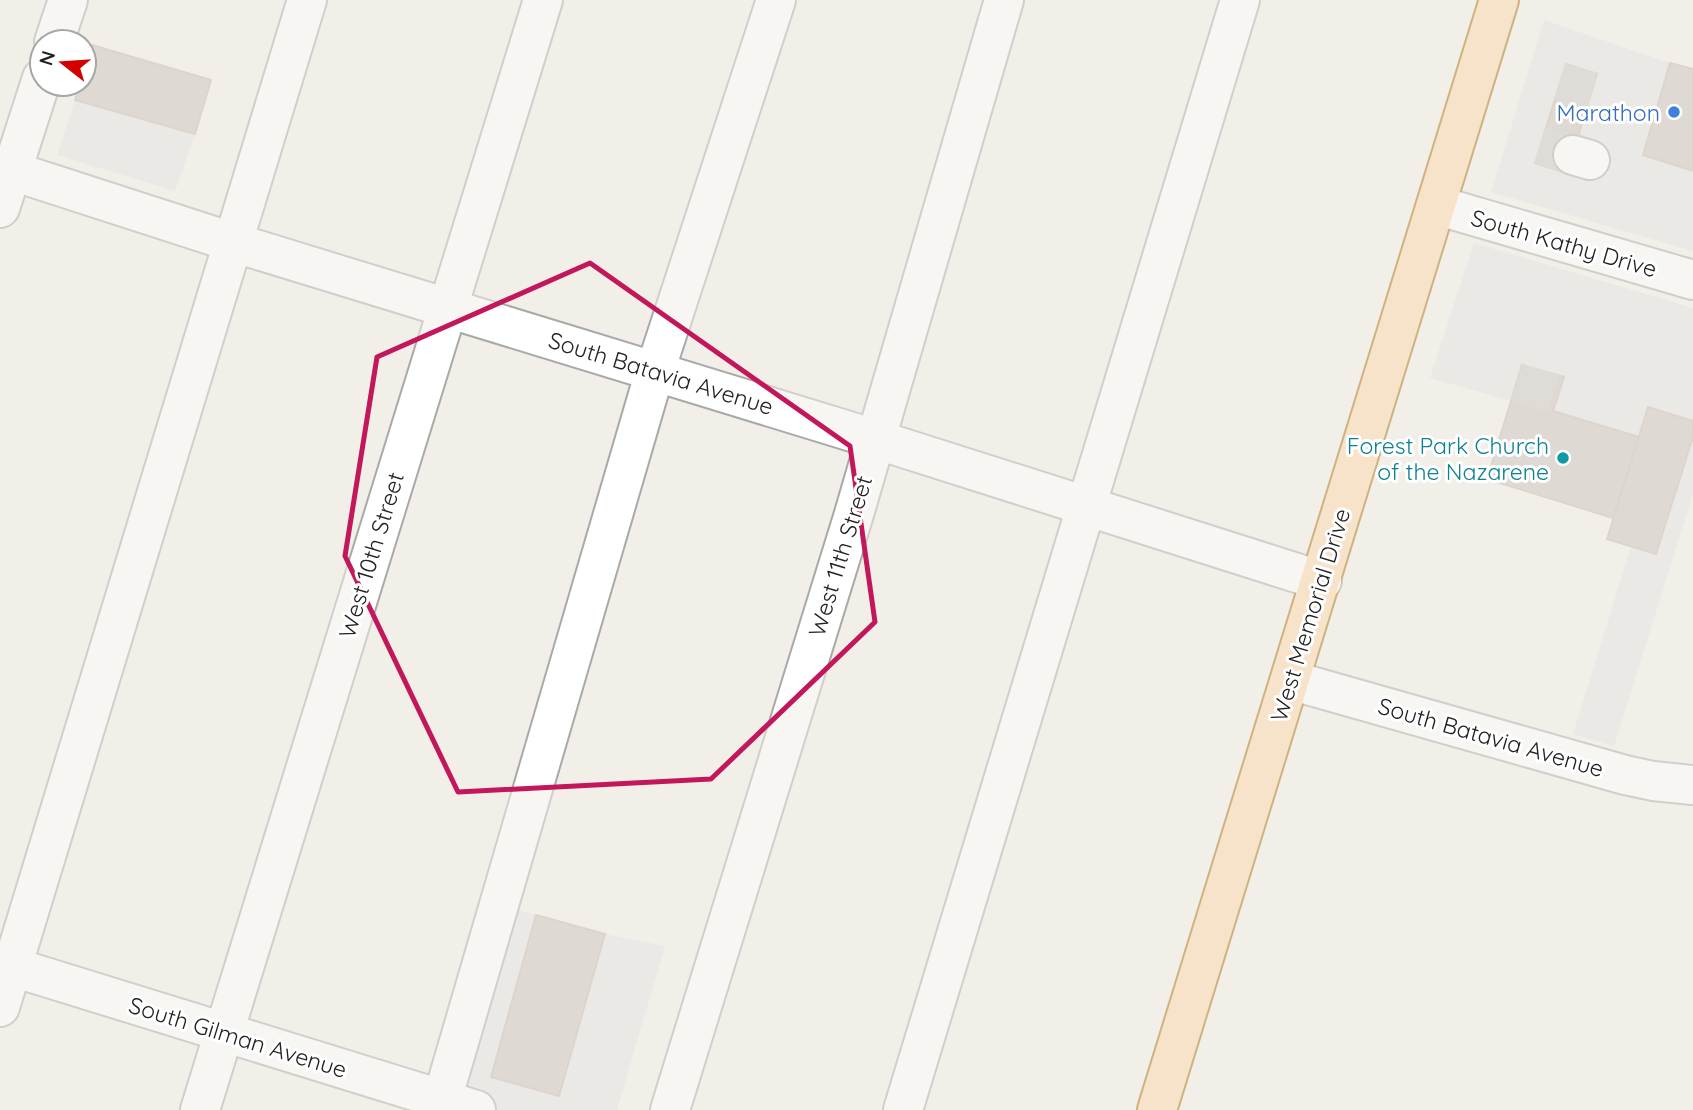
<svg xmlns="http://www.w3.org/2000/svg" width="1693" height="1110" font-family="Quicksand,sans-serif">
	<style>
		.parking { fill: #e2e2e2 }
		.building { fill: #c7bfb8; stroke: #c4b6ab; stroke-width: 2 }
		.lines { fill: none; stroke-linecap: round; stroke-linejoin: round }
		.minor-tunnel { stroke: #c8c6c1; stroke-width: 38; stroke-dasharray: 38 19; stroke-linecap: butt }
		.minor-casing { stroke: #a9a9a9; stroke-width: 42 }
		.major-casing { stroke: #a06b00; stroke-width: 42 }
		.minor { stroke: #fff; stroke-width: 38 }
		.major { stroke: #fcd6a4; stroke-width: 38 }
		.marked { fill: none; stroke: #c2185b; stroke-width: 5; stroke-linejoin: round }
		.shop-dot { fill: #3f7fe0; stroke: #fff; stroke-width: 2.5 }
		.culture-dot { fill: #0f9aa8; stroke: #fff; stroke-width: 2.5 }
		.labels { text-anchor: middle; dominant-baseline: central; stroke-width: 6; stroke-linejoin: round; paint-order: stroke }
		.shop-label { font-size: 23px; fill: #366cbe; stroke: #fff; text-anchor: end }
		.street-label { font-size: 23px; fill: #222; stroke: #fff }
		.culture-label { font-size: 23px; fill: #0d838f; stroke: #fff; text-anchor: end }
	</style>
	<rect width="100%" height="100%" fill="#f2efe9"/>
	<path class="parking" d="M1544,20L1670,63L1643,155L1693,171V251L1491,192Z
		M75,100L195,134L175,191L57,155Z
		M1474,243L1693,308V421L1649,407L1639,437L1430,378Z
		M1693,437V494L1614,746L1573,734L1631,546L1656,554Z
		M499,904L536,915L491,1076L559,1096L605,934L665,946L617,1110H476L442,1100Z"/>
	<path class="building" d="M92,45L211,80L195,134L75,100L80,84H84V70Z
		M1670,63L1693,69V171L1643,155Z
		M1566,64L1597,74L1567,173L1535,163Z
		M1522,365L1564,377L1553,411L1639,437L1613,518L1487,479Z
		M1648,407L1693,421V437L1656,554L1607,539Z
		M536,915L605,934L559,1096L491,1077Z"/>
	<g class="lines">
		<path class="minor-tunnel" d="M1560,82L1592,91
			M1540,145L1573,155
			M1517,382L1558,395"/>
		<defs>
			<path id="minor" d="M54,42L68,0
				M1573,155L1590,160
				M0,167L232,242L875,439L1322,581
				M1436,205L1693,280
				M0,208L42,78
				M1290,680L1625,775L1653,781L1693,785
				M0,963L476,1110
				M0,1007L307,0
				M442,1100L655,371L776,0
				M200,1110L543,0
				M670,1110L854,514L1004,0
				M903,1110L1240,0"/>
			<path id="major" d="M1157,1110L1499,0"/>
		</defs>
		<use href="#minor" class="minor-casing"/>
		<use href="#major" class="major-casing"/>
		<use href="#minor" class="minor"/>
		<use href="#major" class="major"/>
	</g>
	<path d="M0 0H1693V1110H0ZM590,263L850,446L875,622L711,779L458,792L345,556L377,357Z" fill="#f2efe9" fill-opacity=".55" fill-rule="evenodd"/>
	<path class="marked" d="M590,263L850,446L875,622L711,779L458,792L345,556L377,357Z"/>
	<circle class="shop-dot" cx="1674" cy="112" r="7"/>
	<circle class="culture-dot" cx="1563" cy="458" r="7"/>
	<g class="labels">
		<g class="shop-label">
			<text x="1660" y="112">Marathon</text>
		</g>
		<g class="street-label">
			<text transform="translate(1564 243) rotate(16)">South Kathy Drive</text>
			<text transform="translate(661 373) rotate(17)">South Batavia Avenue</text>
			<text transform="translate(371 555) rotate(-73)">West 10th Street</text>
			<text transform="translate(840 556) rotate(-73)">West 11th Street</text>
			<text transform="translate(1310 615) rotate(-73)">West Memorial Drive</text>
			<text transform="translate(1491 737) rotate(16)">South Batavia Avenue</text>
			<text transform="translate(238 1037) rotate(17)">South Gilman Avenue</text>
		</g>
		<g class="culture-label">
			<text x="1549" y="445">Forest Park Church<tspan x="1549" dy="26">of the Nazarene</tspan></text>
		</g>
	</g>
	<g transform="translate(63 63) rotate(287)"><circle r="33" fill="#ffffff" stroke="#a7a7a7" stroke-width="2"/>
	<path d="M0-5L12 26L0 18L-12 26Z" fill="#d40000"/>
	<text y="-10" font-size="19" font-weight="bold" text-anchor="middle" fill="#222222">N</text>
	</g>
</svg>
